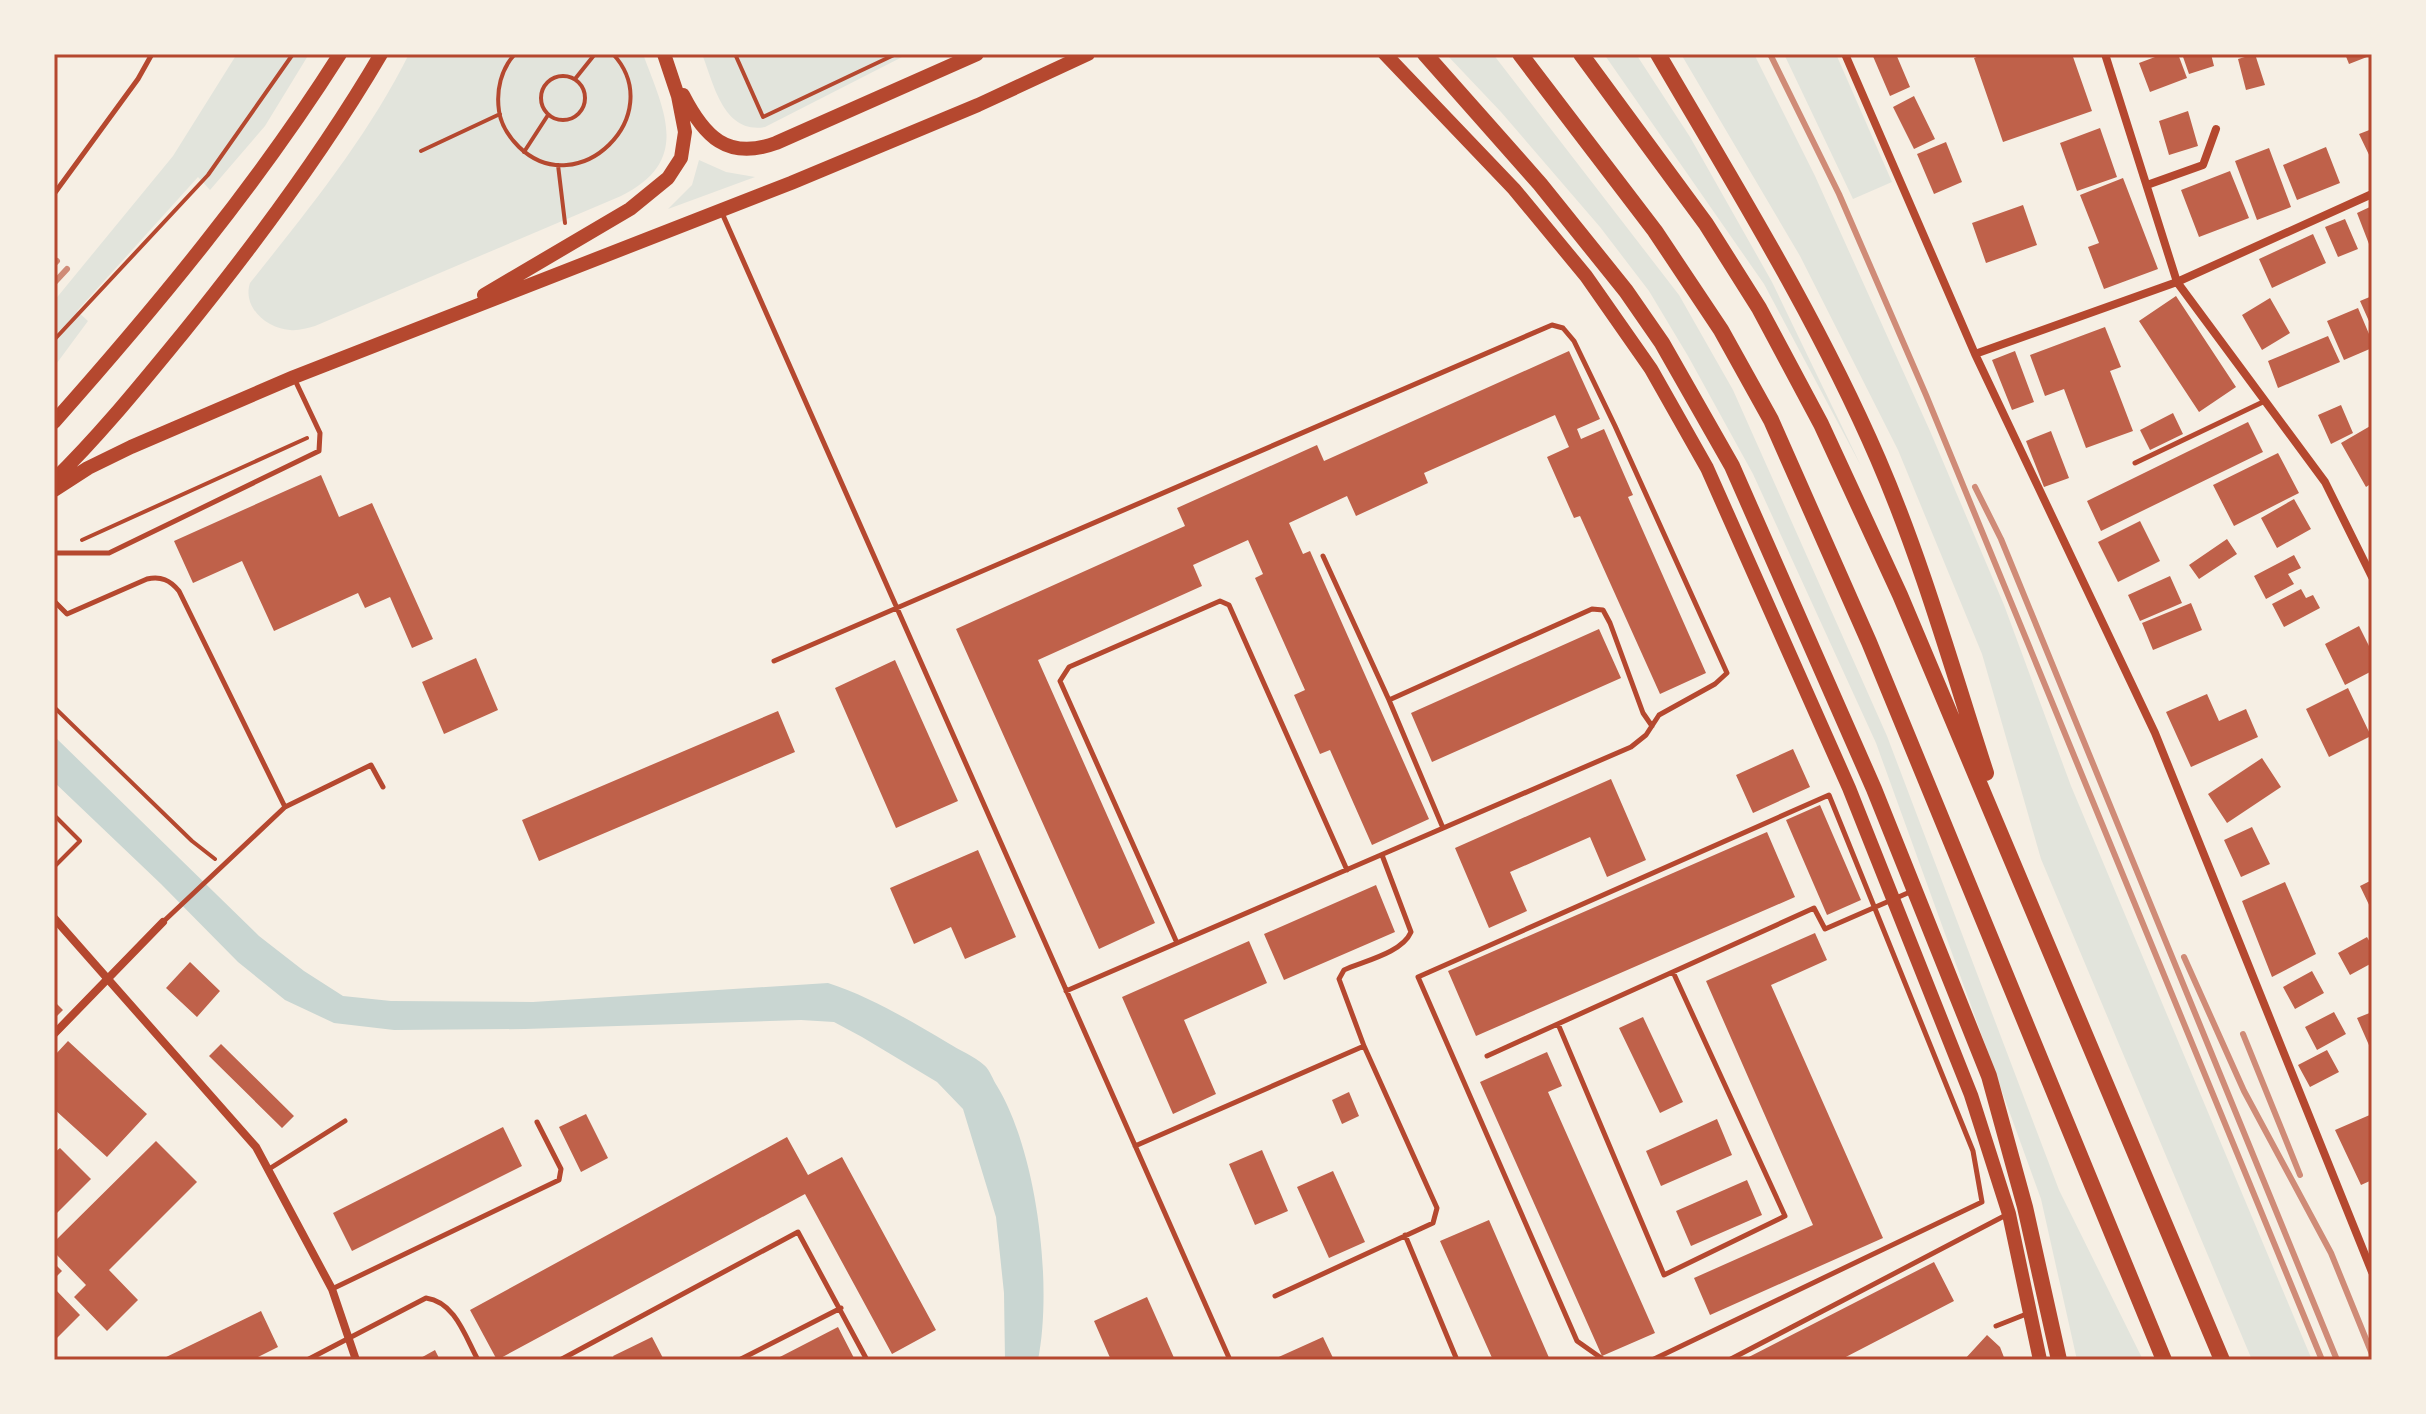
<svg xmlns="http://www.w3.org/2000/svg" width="2426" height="1414" font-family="Merriweather,serif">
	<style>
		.green { fill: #e2e4dc }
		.water { fill: #c9d6d2 }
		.building { fill: #bf614a }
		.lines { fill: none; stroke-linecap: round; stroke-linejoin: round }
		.path { stroke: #b5482f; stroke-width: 4 }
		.service { stroke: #b5482f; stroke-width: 5 }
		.minor { stroke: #b5482f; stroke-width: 8 }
		.primary { stroke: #b5482f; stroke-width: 14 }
		.trunk { stroke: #b5482f; stroke-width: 16 }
		.rail { stroke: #cf8b77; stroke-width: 6 }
		.neatline { fill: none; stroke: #b5482f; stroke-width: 3 }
	</style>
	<rect width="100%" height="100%" fill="#f6efe4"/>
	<path class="green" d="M233,54H309L265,126L210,190L198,177L77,311L88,321L54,367V301L173,156L235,57Z
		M409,54H643C664,111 692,161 621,196L315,326C307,328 298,331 290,330C267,329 242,307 250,283C308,210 367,138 409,54Z
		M702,54H908L765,127C723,134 714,84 702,54Z
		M1446,54H1493L1679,295L1733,390L1887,736L2059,1190L2143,1360H2077L2041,1199L1876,743L1753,474L1688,356L1649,291L1600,227L1501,112Z
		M1604,54H1636L1690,137L1772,282L1861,466L1764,284Z
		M1681,54H1754L1815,176L1930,431L2004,605L2071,786L2312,1360H2252L2041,859L1982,654L1898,450L1800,256Z
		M1784,54H1836L1892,182L1853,199Z
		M699,160L726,172L755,177L668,209L692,185Z"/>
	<path class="water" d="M54,736L259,936L304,971L343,996L391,1001L533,1002L828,983C871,997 909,1020 948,1043C959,1050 974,1056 984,1065C990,1070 993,1080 997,1086C1037,1152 1053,1284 1038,1360H1005L1004,1293L996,1217L963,1109L937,1082L862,1037L834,1022L801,1020L525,1029L394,1030L334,1023L285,1000L238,962L161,884L54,782Z"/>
	<path class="building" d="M1872,54H1896L1910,87L1890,96Z
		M1984,54H2072L2092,111L2003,142L1974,58Z
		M2163,54H2178L2187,78L2150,92L2139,63Z
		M2182,54H2211L2214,66L2189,74Z
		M2255,54L2265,85L2246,90L2238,59Z
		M2345,54H2372V55L2349,64Z
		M1914,96L1935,139L1914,149L1893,107Z
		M2188,111L2198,146L2169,155L2159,121Z
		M2100,128L2117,177L2077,191L2060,143Z
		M2372,129V161L2359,134Z
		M1946,142L1962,182L1934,194L1917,154Z
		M2326,147L2340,183L2297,200L2283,165Z
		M2269,148L2291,207L2257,220L2235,161Z
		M2230,171L2249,218L2199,237L2181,190Z
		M2123,178L2158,269L2104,289L2088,247L2099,243L2080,195Z
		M2023,205L2037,245L1986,263L1972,223Z
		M2372,206V243L2369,244L2357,213Z
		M2345,219L2358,249L2338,257L2325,227Z
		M2313,234L2326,263L2272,288L2259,259Z
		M2176,296L2236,387L2199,412L2139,321Z
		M2372,296V328L2360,301Z
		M2270,298L2290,333L2262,350L2242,315Z
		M2358,308L2372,341V348L2344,360L2327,321Z
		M2105,327L2121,367L2110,371L2133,431L2086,448L2064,389L2045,396L2030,355Z
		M2328,336L2340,362L2278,388L2268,361Z
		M1569,351L1600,419L1577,429L1581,439L1604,429L1633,495L1628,497L1706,673L1660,694L1580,516L1574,518L1547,457L1569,447L1555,415L1424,473L1428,483L1356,516L1347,496L1289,523L1303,554L1310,551L1429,819L1372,845L1330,750L1320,754L1294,695L1305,690L1255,578L1263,574L1248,540L1193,565L1202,586L1038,660L1155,923L1099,949L956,629L1185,526L1177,508L1317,445L1324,461Z
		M2015,351L2034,402L2012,410L1992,360Z
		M2341,405L2353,433L2331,444L2318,415Z
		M2173,413L2183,434L2150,450L2140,430Z
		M2248,422L2263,452L2101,531L2087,501Z
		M2372,425V483L2366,487L2341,443Z
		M2051,431L2069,478L2044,487L2026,441Z
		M2278,453L2299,493L2234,526L2213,485Z
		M321,475L339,517L372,503L433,639L412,648L390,597L365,608L358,593L274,631L242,561L193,583L174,541Z
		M2294,499L2311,529L2277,548L2261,518Z
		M2140,521L2160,561L2118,582L2098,542Z
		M2227,539L2237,554L2199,579L2189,565Z
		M2294,555L2301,568L2288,574L2294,584L2266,599L2254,576Z
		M2170,576L2182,603L2140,621L2128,595Z
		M2301,589L2306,598L2313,595L2320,608L2284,627L2272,604Z
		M2191,603L2202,630L2153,650L2142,623Z
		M2359,626L2372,652V671L2345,685L2325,644Z
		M1599,629L1621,678L1432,762L1411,713Z
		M476,658L498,710L444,734L422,682Z
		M895,660L958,801L896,828L835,688Z
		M2348,688L2371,736L2329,757L2306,709Z
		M2207,694L2219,721L2246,709L2258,737L2191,767L2166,712Z
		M778,711L795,752L539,861L522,820Z
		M1793,749L1810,787L1753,813L1736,775Z
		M2262,758L2281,787L2227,823L2208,794Z
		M1611,779L1646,860L1607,877L1590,837L1510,872L1527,911L1489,928L1455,848Z
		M1820,805L1861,900L1827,915L1786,820Z
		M2252,827L2270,864L2241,877L2224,840Z
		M1767,832L1795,897L1476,1036L1448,971Z
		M978,850L1016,937L965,959L951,927L914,944L890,888Z
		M2372,880V911L2360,886Z
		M2285,882L2316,954L2272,977L2242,901Z
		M1376,885L1395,932L1284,980L1264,934Z
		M1815,933L1827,960L1771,985L1883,1238L1710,1315L1694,1278L1813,1225L1706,981Z
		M2367,937L2372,946V963L2350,975L2338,953Z
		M1249,941L1267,983L1184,1020L1216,1094L1173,1114L1122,997Z
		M190,962L220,991L197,1017L166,988Z
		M2312,971L2324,993L2295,1009L2283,987Z
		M54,1001L63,1010L54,1019Z
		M2334,1012L2346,1034L2317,1050L2305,1027Z
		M2372,1012V1052L2357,1018Z
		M1643,1017L1683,1102L1660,1113L1619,1028Z
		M68,1041L147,1114L107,1157L54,1109V1056Z
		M221,1044L294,1116L282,1128L209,1056Z
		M2327,1050L2339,1072L2310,1087L2298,1065Z
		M1547,1052L1562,1086L1548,1092L1655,1333L1602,1356L1480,1082Z
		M1349,1092L1359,1116L1342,1124L1332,1100Z
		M586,1114L608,1158L581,1172L559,1127Z
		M2372,1114V1180L2361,1185L2335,1130Z
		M1717,1119L1732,1155L1661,1186L1646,1151Z
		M503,1127L522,1166L352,1251L333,1213Z
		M787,1137L808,1175L842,1157L936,1330L892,1354L805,1194L497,1360L470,1310Z
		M156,1141L197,1182L109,1270L138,1300L107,1331L74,1297L86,1285L54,1252V1242Z
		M60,1148L91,1179L54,1216V1153Z
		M1262,1150L1288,1211L1255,1225L1229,1164Z
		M1333,1171L1365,1242L1329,1258L1297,1187Z
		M1747,1180L1762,1215L1691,1246L1676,1211Z
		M1489,1220L1550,1360H1493L1440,1241Z
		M1934,1262L1954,1301L1840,1360H1743Z
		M54,1263L62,1271L54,1279Z
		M54,1288L80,1315L54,1341Z
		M1147,1297L1175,1360H1111L1094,1321Z
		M261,1311L278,1347L252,1360H160Z
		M838,1327L855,1360H774Z
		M1987,1335L2000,1347L2005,1360H1964Z
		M652,1337L664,1360H615L613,1356Z
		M1323,1337L1334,1360H1272Z
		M435,1350L440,1360H417Z"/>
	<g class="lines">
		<path class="path" d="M515,54C501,69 496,90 499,111C501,125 509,137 519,147C578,204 669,115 613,54
			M735,54L763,117L896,54
			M541 98a22 22 0 1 1 44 0a22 22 0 1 1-44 0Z
			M575,79L595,54
			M421,151L500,114
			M524,152L548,115
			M558,165L565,223
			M54,340L208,175L293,54
			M82,540L307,438
			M54,707L192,841L215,859
			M54,815L80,841L54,867"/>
		<path class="service" d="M54,194L138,79L152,54
			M722,213L1230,1360
			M2135,463L2265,401
			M54,553H109L319,451L320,433L294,378
			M1323,556L1389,700
			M54,601L67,614L147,579C161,576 170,580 179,591L285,807L164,921
			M774,661L1552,325L1563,328L1574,341L1615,426L1727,673L1715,684L1659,715L1646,735L1631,747L1066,991
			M285,807L371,765L383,787
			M1443,828L1389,700L1592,609L1603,610L1610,623L1643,713L1652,726
			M1177,943L1060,681L1069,667L1220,601L1229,605L1347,870
			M1558,1024L1664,1275L1785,1216L1673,972
			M1487,1056L1814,908L1825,929L1910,892
			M1135,1146L1364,1046L1339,979L1344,970C1364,961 1402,953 1411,932L1382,855
			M269,1169L345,1121
			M1405,1235L1457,1360
			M332,1289L559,1180L561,1169L537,1122
			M1275,1296L1433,1223L1437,1208L1364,1046
			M1996,1326L2029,1313
			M307,1360L426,1298C455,1302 465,1336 478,1360
			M560,1360L798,1232L867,1360
			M739,1360L841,1308
			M1604,1360L1577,1341L1418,977L1829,795L1973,1151L1982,1202L1652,1360
			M1729,1360L2008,1214"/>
		<path class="minor" d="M1845,54L1975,354L2155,733L2372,1272
			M2105,54L2177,282L2325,482L2372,577
			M2147,185L2203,165L2216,129
			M1975,354L2177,282L2372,194
			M54,918L256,1147L332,1289L356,1360
			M54,1034L163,922"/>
		<path class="primary" d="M1385,54L1514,189L1586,276L1651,369L1707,468L1849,788L1971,1095L2009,1214L2040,1360
			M683,95C704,136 727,161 776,143L977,54
			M484,295L630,209L668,178L681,158L685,132L678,96L664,54
			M54,422C157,306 257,185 340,54
			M54,480C101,434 141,384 183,333C255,244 323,153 381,54
			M54,490L88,468L131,447L294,377L791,183L978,105L1088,54"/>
		<path class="trunk" d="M1425,54L1540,184L1626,291L1662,343L1732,466L1874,789L1989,1076L2025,1207L2059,1360
			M1520,54L1655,231L1721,330L1771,420L1869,642L2164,1360
			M1581,54L1706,224L1759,308L1821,424L1900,595L2222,1360
			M1658,54C1735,186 1817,318 1878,459C1922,561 1952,668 1986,773"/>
		<path class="rail" d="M1770,54L1839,194L1926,395L2322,1360
			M54,264L57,261
			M54,283L67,269
			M1975,487L2001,539L2337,1360
			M2184,957L2244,1091L2331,1253L2372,1354
			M2243,1034L2300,1175"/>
	</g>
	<rect width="2426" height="1414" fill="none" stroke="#f6efe4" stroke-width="112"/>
	<rect x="56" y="56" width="2314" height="1302" class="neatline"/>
</svg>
